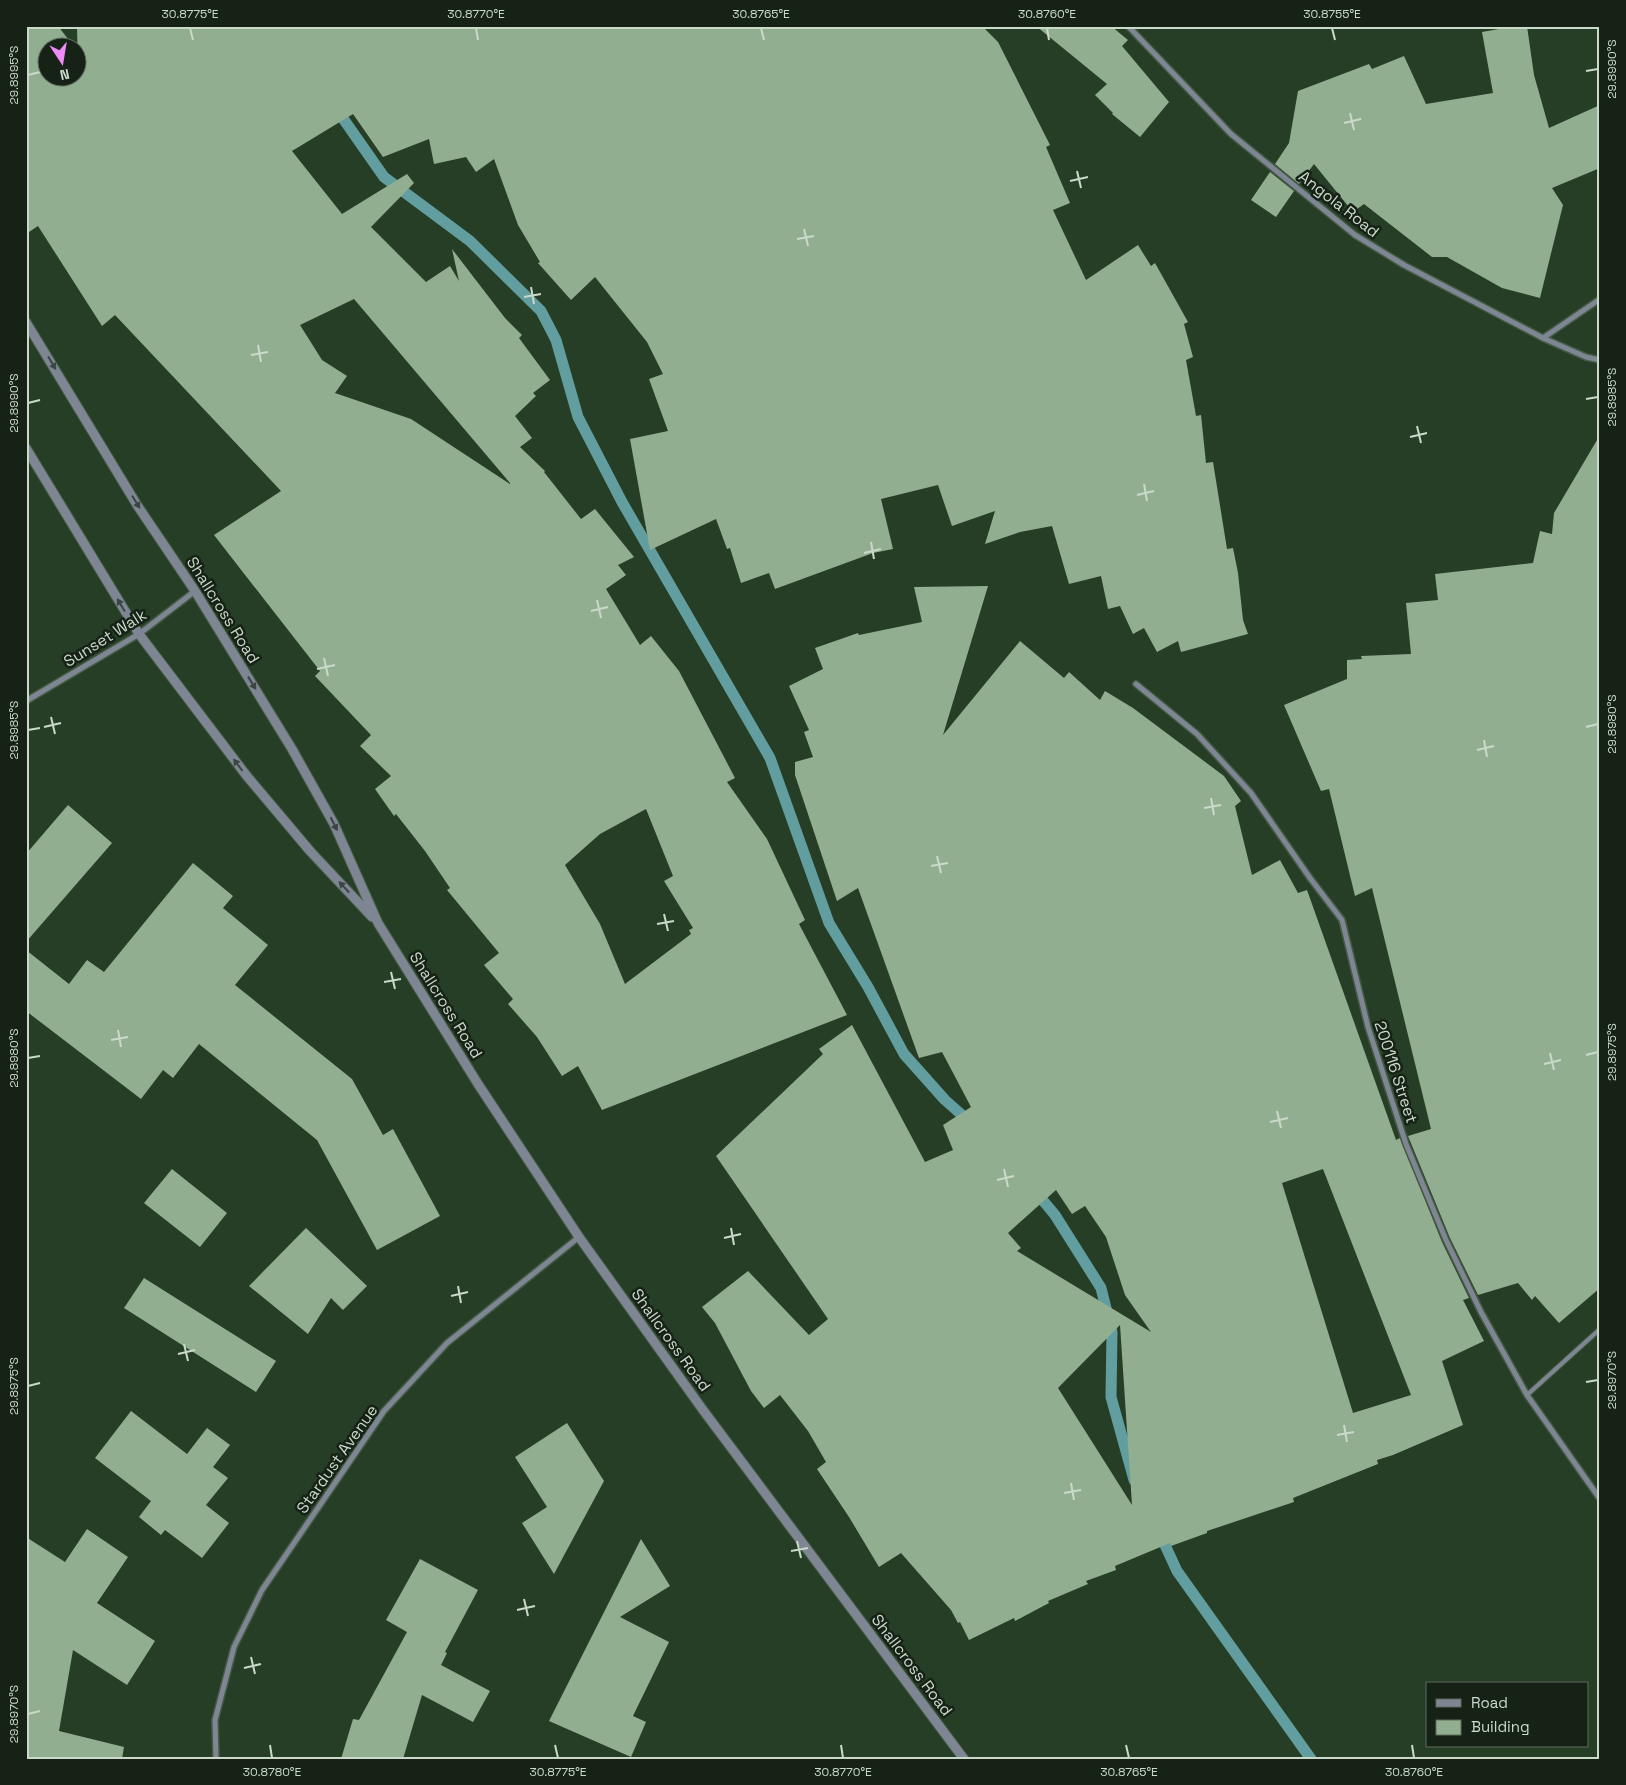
<svg xmlns="http://www.w3.org/2000/svg" width="1626" height="1785" font-family="'Space Grotesk',sans-serif">
	<style>
		.lines { fill: none; stroke-linecap: round; stroke-linejoin: round }
		.stream { stroke: #629e9f; stroke-width: 11 }
		.building { fill: #92ae91; fill-rule: evenodd }
		.service-casing { stroke: #445a44; stroke-width: 6 }
		.minor-casing { stroke: #445a44; stroke-width: 8 }
		.tertiary-casing { stroke: #445a44; stroke-width: 11 }
		.service { stroke: #7e8694; stroke-width: 4 }
		.minor { stroke: #7e8694; stroke-width: 5 }
		.tertiary { stroke: #7e8694; stroke-width: 9 }
		.oneway { fill: #3b4543 }
		.ticks { fill: none; stroke: #cad9ca; stroke-width: 2 }
		.labels { text-anchor: middle; dominant-baseline: central; stroke-width: 5; stroke-linejoin: round; paint-order: stroke }
		.street-label { font-size: 16px; fill: #cad9ca; stroke: #172217 }
		.neatline { fill: none; stroke: #cad9ca; stroke-width: 2 }
		.ticks-label { font-size: 12px; text-anchor: middle; fill: #cad9ca }
	</style>
	<rect width="100%" height="100%" fill="#263e26"/>
	<g class="lines">
		<path class="stream" d="M335,107L384,177L470,241L541,311L556,340L578,417L622,502L770,758L829,923L868,987L904,1054L945,1100L971,1123
			M1035,1191L1055,1215L1101,1288L1112,1332L1111,1397L1134,1480
			M1159,1532L1177,1571L1311,1759"/>
	</g>
	<path class="building" d="M26,26H58L75,48H48V78H78L77,26H982L998,42L1050,145L1046,147L1070,203L1053,210L1086,280L1138,245L1151,266L1155,263L1188,322L1184,324L1193,357L1186,360L1196,416L1201,415L1206,463L1213,462L1227,549L1233,548L1238,573L1243,620L1248,634L1181,652L1178,641L1157,652L1144,628L1133,634L1120,606L1108,609L1101,576L1069,584L1052,526L1020,532L985,544L995,511L952,526L938,485L881,499L893,549L873,553L775,589L769,573L741,583L730,548L727,549L716,519L650,550L630,439L668,431L649,379L663,374L647,342L595,277L571,300L538,263L540,262L518,225L494,159L476,172L466,157L434,164L429,139L383,157L353,114L292,151L342,214L407,174L414,183L371,227L426,282L450,266L459,281L452,249L505,318L522,335L519,338L550,380L533,393L536,396L515,416L532,438L520,447L545,471L544,472L581,519L595,509L634,557L618,565L626,575L606,589L640,645L651,636L679,671L735,778L727,782L767,839L805,920L799,924L847,1015L602,1110L578,1066L562,1076L537,1037L508,1004L513,999L484,965L499,953L447,890L450,888L425,851L396,814L394,816L375,789L391,776L360,746L371,735L315,676L320,671L214,535L281,491L115,315L102,326L38,226L26,234ZM354,299L510,483V484L411,419L335,393L347,376L322,360L300,325ZM646,809L673,876L664,881L693,928L689,930L691,934L625,984L600,924L565,865L600,834Z
		M1036,26H1111L1128,40L1122,46L1169,102L1140,137L1112,114L1113,113L1095,95L1107,84Z
		M1516,26H1527L1534,75L1549,128L1600,105V168L1552,188L1563,205L1540,298L1502,288L1447,257H1432L1364,204L1353,212L1314,164L1299,184L1275,164L1289,143L1298,91L1369,64L1372,69L1404,56L1426,104L1493,93L1482,32Z
		M1270,172L1294,191L1276,217L1251,200Z
		M1600,435V1288L1559,1323L1535,1296L1532,1300L1518,1283L1478,1295L1450,1238L1408,1136L1431,1129L1372,888L1355,896L1329,789L1321,791L1284,705L1347,679V660L1362,659L1361,656L1411,654L1406,603L1438,600L1435,574L1533,563L1540,531L1552,534L1554,513Z
		M988,586L943,735L1020,641L1064,678L1069,672L1100,700L1105,691L1133,708L1224,776L1241,801L1235,806L1252,875L1280,860L1298,893L1307,890L1396,1140L1400,1138L1442,1242L1469,1298L1463,1300L1484,1341L1442,1361L1463,1425L1393,1455L1377,1460L1378,1464L1293,1498L1294,1502L1207,1531V1533L1171,1546L1170,1543L1115,1566L1116,1570L1086,1581L1088,1584L1048,1601L1049,1603L1015,1621L1014,1618L969,1640L960,1622L958,1623L951,1610L901,1553L879,1567L849,1517L817,1469L826,1462L808,1431L780,1395L764,1408L751,1391L715,1323L702,1307L748,1271L809,1335L828,1319L716,1156L823,1054L819,1049L852,1025L925,1162L953,1150L943,1125L971,1107L942,1052L919,1058L858,888L837,901L795,775V762L813,757L804,732L809,730L789,686L823,669L815,648L858,633L859,635L922,622L914,587ZM1323,1169L1411,1395L1353,1413L1282,1183ZM1056,1190L1072,1214L1085,1206L1106,1237L1125,1295L1151,1332L1017,1251L1021,1248L1008,1233ZM1120,1325L1132,1505L1058,1388Z
		M68,805L112,843L26,942V854Z
		M193,863L233,896L223,908L268,945L235,985L352,1079L383,1135L393,1129L440,1216L377,1250L317,1140L199,1044L173,1078L163,1070L141,1099L26,1011V950L69,984L87,960L104,972Z
		M172,1169L227,1213L200,1247L144,1203Z
		M306,1228L367,1286L343,1310L331,1298L308,1334L249,1286Z
		M144,1278L276,1361L256,1392L124,1308Z
		M131,1411L187,1454L207,1428L230,1445L213,1467L228,1478L206,1505L229,1523L202,1558L165,1530L161,1535L139,1517L151,1501L95,1458Z
		M567,1423L604,1481L554,1574L522,1523L547,1507L515,1457Z
		M87,1529L128,1557L97,1603L155,1641L127,1685L73,1650L59,1731L124,1747L122,1759H26V1537L65,1562Z
		M641,1539L670,1586L620,1617L669,1642L633,1716L646,1722L631,1757L549,1721Z
		M420,1559L478,1590L445,1652L447,1653L441,1665L490,1691L473,1722L422,1695L403,1759H341L353,1719L359,1720L407,1632L386,1620Z"/>
	<g class="lines">
		<defs>
			<path id="service" d="M1527,1395L1600,1329"/>
			<path id="minor" d="M1128,26L1231,134L1355,235L1404,265L1543,338L1586,357L1600,360
				M1543,338L1600,299
				M1136,684L1197,734L1251,793L1310,878L1342,920L1368,1027L1406,1144L1446,1240L1481,1312L1527,1395L1600,1499
				M26,701L139,634L195,591
				M216,1759L215,1720L234,1647L262,1590L384,1411L447,1343L579,1237"/>
			<path id="tertiary" d="M26,322L137,505L195,591L292,749L334,824L378,923L478,1084L579,1237L703,1410L964,1759
				M26,448L139,634L246,775L310,851L372,917"/>
		</defs>
		<use href="#service" class="service-casing"/>
		<use href="#minor" class="minor-casing"/>
		<use href="#tertiary" class="tertiary-casing"/>
		<use href="#service" class="service"/>
		<use href="#minor" class="minor"/>
		<use href="#tertiary" class="tertiary"/>
	</g>
	<defs><path id="oneway-solid" d="M-6-.8H1V-3.2L6.5 0L1 3.2V.8H-6Z" transform="scale(1.25)"/></defs>
	<g class="oneway">
		<use href="#oneway-solid" transform="translate(52 363) rotate(59)"/>
		<use href="#oneway-solid" transform="translate(136 502) rotate(58)"/>
		<use href="#oneway-solid" transform="translate(121 605) rotate(-121)"/>
		<use href="#oneway-solid" transform="translate(252 683) rotate(58)"/>
		<use href="#oneway-solid" transform="translate(238 765) rotate(-127)"/>
		<use href="#oneway-solid" transform="translate(334 824) rotate(63)"/>
		<use href="#oneway-solid" transform="translate(344 887) rotate(-133)"/>
	</g>
	<path class="ticks" d="M190,28L193,40M476,28L478,40M761,28L764,40M1047,28L1049,40M1332,28L1335,40M1586,71L1598,69M28,75L40,72M1350,113L1354,130M1344,123L1361,119M1077,171L1081,188M1070,181L1088,177M804,229L808,246M797,239L814,236M531,287L534,304M524,297L541,294M258,345L261,362M251,355L268,352M1586,399L1598,397M28,403L40,400M1417,426L1421,443M1410,437L1427,433M1144,484L1147,501M1137,495L1154,491M871,542L874,559M864,553L881,549M597,600L601,618M591,611L608,607M324,658L328,676M317,669L335,665M51,717L55,734M44,727L61,723M1586,727L1598,724M28,730L40,728M1484,740L1487,757M1477,750L1494,746M1211,798L1214,815M1204,808L1221,805M937,856L941,873M931,866L948,863M664,914L668,931M657,924L674,921M391,972L395,989M384,982L401,979M118,1030L121,1047M111,1040L128,1037M1550,1053L1554,1070M1586,1055L1598,1052M28,1058L40,1056M1544,1064L1561,1060M1277,1111L1281,1128M1270,1122L1288,1118M1004,1169L1008,1187M997,1180L1014,1176M731,1228L734,1245M724,1238L741,1234M458,1286L461,1303M451,1296L468,1292M184,1344L188,1361M178,1354L195,1350M1586,1382L1598,1380M28,1386L40,1383M1344,1425L1347,1442M1337,1435L1354,1432M1071,1483L1074,1500M1064,1493L1081,1490M797,1541L801,1558M791,1551L808,1548M524,1599L528,1616M517,1610L535,1606M251,1657L255,1674M244,1668L261,1664M28,1714L40,1711M270,1745L272,1758M555,1745L558,1758M841,1745L843,1758M1126,1745L1129,1758M1412,1745L1414,1758"/>
	<g class="labels">
		<g class="street-label">
			<text transform="translate(1339 204) rotate(38)">Angola Road</text>
			<text transform="translate(223 610) rotate(58)">Shallcross Road</text>
			<text transform="translate(105 638) rotate(-32)">Sunset Walk</text>
			<text transform="translate(446 1005) rotate(58)">Shallcross Road</text>
			<text transform="translate(1396 1072) rotate(72)">200116 Street</text>
			<text transform="translate(671 1340) rotate(54)">Shallcross Road</text>
			<text transform="translate(337 1459) rotate(-55)">Stardust Avenue</text>
			<text transform="translate(912 1665) rotate(53)">Shallcross Road</text>
		</g>
	</g>
	<rect width="1626" height="1785" fill="none" stroke="#172217" stroke-width="55"/>
	<rect x="1426" y="1682" width="162" height="65" fill="#172217" stroke="#5f6b5f"/>
	<rect x="1436" y="1699" width="25" height="8" fill="#7e8694" stroke="#5f6b5f"/>
	<text x="1471" y="1708" font-size="15" fill="#cad9ca">Road</text>
	<rect x="1436" y="1720" width="25" height="15" fill="#92ae91" stroke="#5f6b5f"/>
	<text x="1471" y="1732" font-size="15" fill="#cad9ca">Building</text>
	<g transform="translate(62 62) rotate(168)"><circle r="24" fill="#172217" stroke="#5f6b5f"/>
	<path d="M0-4L9 19L0 12L-9 19Z" fill="#ef8bf7"/>
	<text y="-8" font-size="14" font-weight="bold" text-anchor="middle" fill="#cad9ca">N</text>
	</g>
	<rect x="28" y="28" width="1570" height="1730" class="neatline"/>
	<g class="ticks-label">
		<text x="190" y="18">30.8775°E</text>
		<text x="476" y="18">30.8770°E</text>
		<text x="761" y="18">30.8765°E</text>
		<text x="1047" y="18">30.8760°E</text>
		<text x="1332" y="18">30.8755°E</text>
		<text transform="translate(1612 69) rotate(-90)" y="4">29.8990°S</text>
		<text transform="translate(14 75) rotate(-90)" y="4">29.8995°S</text>
		<text transform="translate(1612 397) rotate(-90)" y="4">29.8985°S</text>
		<text transform="translate(14 403) rotate(-90)" y="4">29.8990°S</text>
		<text transform="translate(1612 724) rotate(-90)" y="4">29.8980°S</text>
		<text transform="translate(14 730) rotate(-90)" y="4">29.8985°S</text>
		<text transform="translate(1612 1052) rotate(-90)" y="4">29.8975°S</text>
		<text transform="translate(14 1058) rotate(-90)" y="4">29.8980°S</text>
		<text transform="translate(1612 1380) rotate(-90)" y="4">29.8970°S</text>
		<text transform="translate(14 1386) rotate(-90)" y="4">29.8975°S</text>
		<text transform="translate(14 1714) rotate(-90)" y="4">29.8970°S</text>
		<text x="272" y="1776">30.8780°E</text>
		<text x="558" y="1776">30.8775°E</text>
		<text x="843" y="1776">30.8770°E</text>
		<text x="1129" y="1776">30.8765°E</text>
		<text x="1414" y="1776">30.8760°E</text>
	</g>
</svg>
